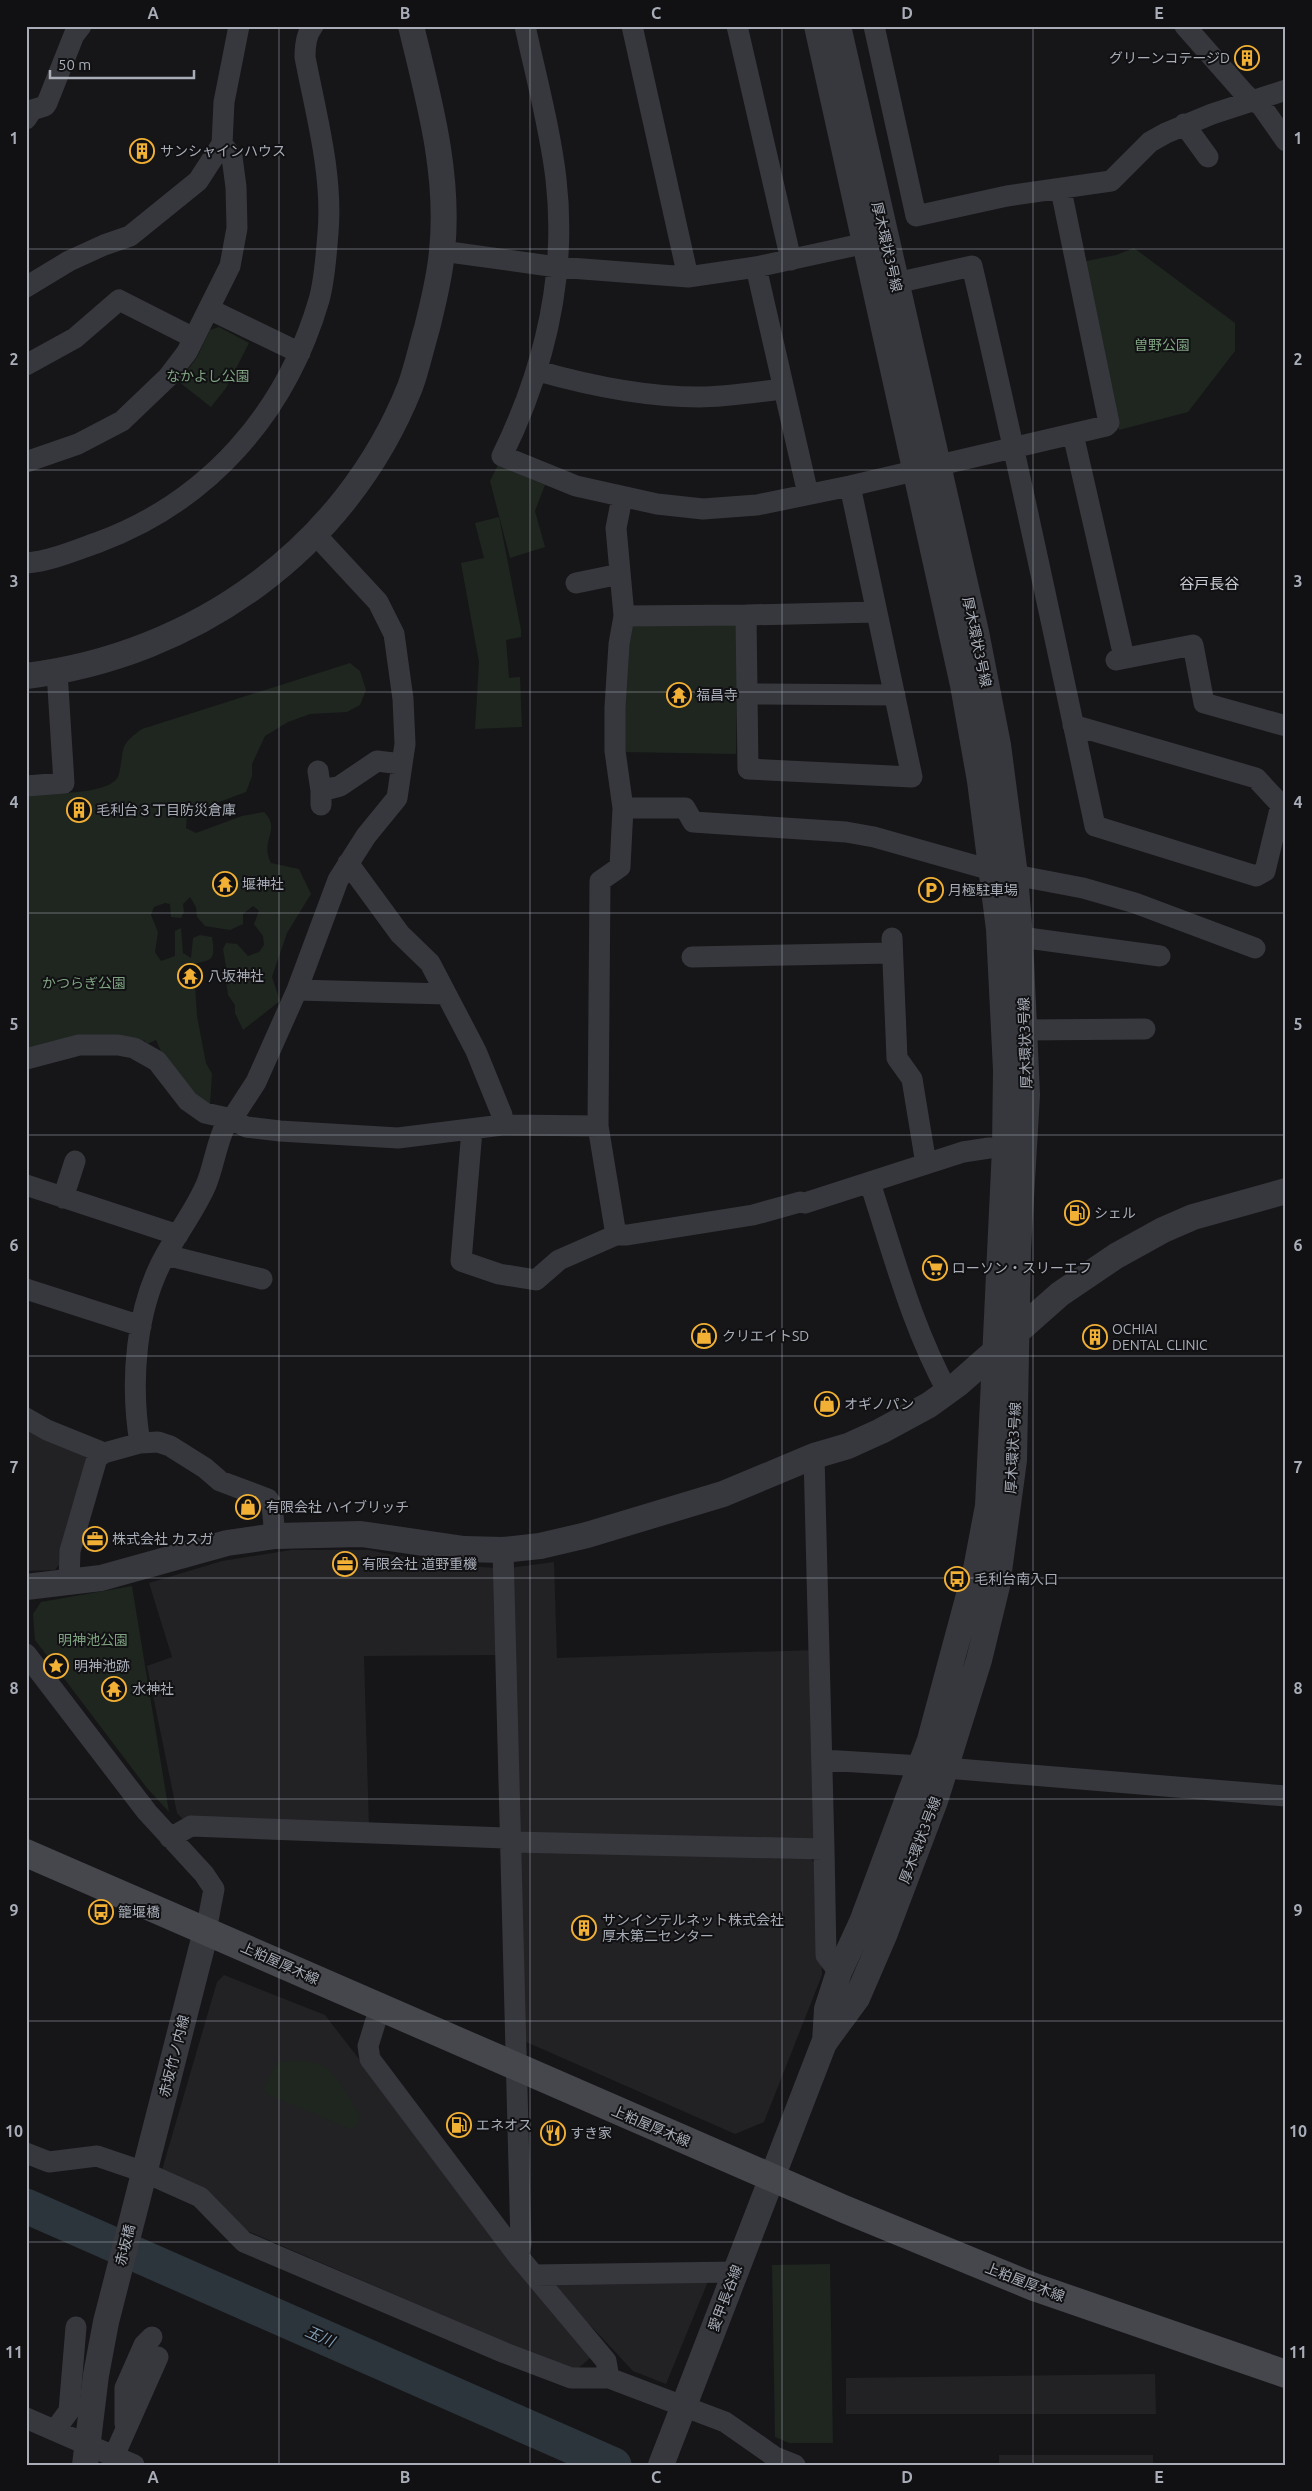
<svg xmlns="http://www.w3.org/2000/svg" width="1312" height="2491" font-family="Ubuntu,'Noto Sans JP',sans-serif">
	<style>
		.built { fill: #222225 }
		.green { fill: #1e261f }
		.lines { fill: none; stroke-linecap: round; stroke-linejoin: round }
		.river { stroke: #2c353c; stroke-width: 35 }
		.minor { stroke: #37383d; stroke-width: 21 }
		.tertiary { stroke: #37383d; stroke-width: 26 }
		.secondary { stroke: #45474d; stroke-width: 28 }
		.grid { fill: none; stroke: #a8adb8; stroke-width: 1; stroke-opacity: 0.55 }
		.labels { text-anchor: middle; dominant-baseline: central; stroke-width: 4; stroke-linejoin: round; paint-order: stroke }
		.poi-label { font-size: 14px; fill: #a8adb8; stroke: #111113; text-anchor: start }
		.street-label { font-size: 14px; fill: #a8adb8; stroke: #111113 }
		.park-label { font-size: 14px; fill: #7fa381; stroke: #111113 }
		.neighbourhood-label { font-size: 15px; fill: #c9ccd4; stroke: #111113 }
		.water-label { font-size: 15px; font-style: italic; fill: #7f9bb3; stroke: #111113 }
		.neatline { fill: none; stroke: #a8adb8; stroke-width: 2 }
		.grid-label { font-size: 16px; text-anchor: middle; font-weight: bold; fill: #a8adb8 }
	</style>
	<rect width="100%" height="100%" fill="#161618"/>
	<path class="built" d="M26,1424L94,1452L63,1559L55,1570L26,1571Z
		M291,1550H369L446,1565L497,1568L501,1655L364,1656L369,1828L184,1820L177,1813L147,1666L172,1657L149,1583L222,1561Z
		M554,1562L557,1658L816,1650L814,1841L516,1833L509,1568Z
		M528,1849L811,1859L818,1867L822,1975L764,2122L735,2134L524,2041L518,1854Z
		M224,1975L325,2015L590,2358L574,2372L236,2226L162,2170L217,1982Z
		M711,2274L666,2384L633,2371L591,2326L582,2323L546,2279Z
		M1155,2374L1156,2414H846V2378Z
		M999,2455H1153V2465H999Z"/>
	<path class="green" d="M1134,248L1235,323V351L1188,412L1119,430L1082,262L1116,255Z
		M219,327L249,343L226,388L211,407L179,382L197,357L210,330Z
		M498,465L545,485L535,511L545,547L510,558L490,481Z
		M499,517L521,630V637L506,640L509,678L520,677L522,727L475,729L479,662L461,563L484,558L475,523Z
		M627,622L738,623L736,754L621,752Z
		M350,663L360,671L366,690L360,705L347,712L310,714L288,722L265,736L252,764V776L246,792L187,814L186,828L196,833L242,816L264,812C282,830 259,840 271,863L299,869L311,894L287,933L272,977L280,1001L243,1030L235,1013V1005L228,995L226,980L227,972L223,949L226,943L237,944L248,956L259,952L264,945L263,936L254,924L259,911L253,906L243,914V924L230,930L205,926L197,917L196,907L190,897L183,904L184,912L181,918L171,917L170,904L165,903L154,907L151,915L158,932L155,952L161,961L175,956V931L181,928L183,953L191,958L193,938L200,935L212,937C217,966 208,958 190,966L186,973L195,985L197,1016L206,1063L212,1074L210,1105L203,1103L164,1058L156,1040L147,1044L144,1040L142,1044L26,1054V794C46,793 114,796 119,774C125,748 118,746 142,729Z
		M132,1586L169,1812L147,1788L35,1640L33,1614L41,1602Z
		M281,2061C293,2062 310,2060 321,2065C334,2070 356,2106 360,2119L353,2130L267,2094L264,2089L275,2065Z
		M830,2264L833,2443H789L775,2437L772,2265Z"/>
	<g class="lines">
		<path class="river" d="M26,2206L614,2465"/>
		<path class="minor" d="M525,26C536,77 550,128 556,179C567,275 544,370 502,456L576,486L657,504L703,509L757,505L850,486L1106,426L1109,423L1061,190
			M632,26L688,277
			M737,26L791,260
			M874,26L916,216L1007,196L1111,181L1150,142L1166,133L1212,114L1286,90
			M1185,26L1244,93L1254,102L1260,104L1286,141
			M26,119L32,110L45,106L47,103L74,35L81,26
			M1184,124L1208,157
			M442,251L557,267L688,277L756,267L880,240
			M756,267L808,494
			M896,283L972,266C1016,452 1055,639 1095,826L1256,876L1265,871L1281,805L1256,778L1073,725
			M26,287L69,261L104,245L130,236L198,181L222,144L224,102L239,26
			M209,309L300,353
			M26,365L75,338L119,300L194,338
			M538,371C591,386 644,397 699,397C727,397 756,392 783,389
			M1073,434L1124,657
			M26,462L78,444L122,421L168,377L187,352L230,266L237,228L236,187L232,157L222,144
			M26,563C51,561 76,550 99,542C209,501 286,413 319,300C325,279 326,255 328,233C333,174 316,115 305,57C305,47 306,34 313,26
			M576,583L620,574
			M746,615L876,612
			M624,616L746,615L748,769L912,777L850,486
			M1116,660L1193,645L1204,703L1286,726
			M747,694L895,695
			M318,771L321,791
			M26,786L64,783L57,672
			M321,805V791L340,786L377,761L401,764
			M623,808H685L693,822L846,832L874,837L991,870
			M348,863L400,934L430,963L476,1051L502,1115V1125
			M1015,875L1083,888L1135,903L1255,948
			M1020,937L1160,956
			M892,938L897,1058L912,1079L926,1164
			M692,957L891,953
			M297,990L446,994
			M1024,1030L1145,1029
			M26,1059L79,1045H118L134,1048L157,1061L188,1101L205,1113L232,1119L246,1127L280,1131L398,1138L502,1125L598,1126L616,1235H627L753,1215L800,1202L805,1203L963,1152L989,1148H1005
			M598,1126L600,881L620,867L623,808L615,751V707L619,644L624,616L616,528L622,498
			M472,1130L461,1261L499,1274L536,1280L559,1260L616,1235
			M870,1183C893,1253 912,1327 948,1392
			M26,1185L178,1235
			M63,1198L75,1161
			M166,1255L262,1279
			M26,1289L141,1326
			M26,1418L47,1430L104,1453
			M814,1456L824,1849
			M275,1536L272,1505L268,1499L220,1481L205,1468L170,1446L158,1442L140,1443C130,1383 135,1308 166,1254C179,1231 195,1210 206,1185C214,1166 216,1144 226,1124L232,1119L256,1082L297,990L338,880L366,836L397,798L405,744L403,699L394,634L378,602L315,534
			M503,1550L521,2244L518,2256
			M69,1583L70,1551L97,1458L104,1453L140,1443
			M26,1654L147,1812L204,1874L214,1889L206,1931
			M823,1760L922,1766
			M946,1768L1286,1796
			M170,1838L191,1826L505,1838L512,1842L824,1849L826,1955L839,1972
			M380,2007L368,2046L370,2059L518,2256L606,2361L609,2378L725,2422L775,2457L795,2465
			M26,2153L49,2162L97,2156L144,2172L200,2197L244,2242L505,2353L571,2378H609
			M534,2275L735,2272
			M26,2418L134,2465
			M125,2424V2388L144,2345L152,2337
			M55,2430L69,2411L76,2327
			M114,2456L158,2357"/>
		<path class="tertiary" d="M817,26L963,685L980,781L999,929L1006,1070L1005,1148L988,1506L976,1569L930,1740L862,1922L839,1972L827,2009L825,2042
			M26,676C196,655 346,548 410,387C417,368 421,348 427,328C433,303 440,277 442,251C450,175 429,100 411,26
			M26,1587L101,1578L227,1543L275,1536L361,1534L464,1549L503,1550L540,1546L587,1535L723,1494L814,1456L848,1446L881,1431L929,1405L958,1384L1060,1294L1116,1256L1163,1230L1193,1217L1286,1191
			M85,2465L96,2375L106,2322L206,1931
			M661,2465L824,2043L857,1998L885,1933L935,1801L979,1660L997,1586L1014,1460L1018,1249L1027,1095L1020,937L1015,875L998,745L976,632L838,26"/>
		<path class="secondary" d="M26,1853L844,2209L1034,2287L1286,2374"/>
	</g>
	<path class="grid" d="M279,26V2465M530,26V2465M782,26V2465M1033,26V2465M26,249H1286M26,470H1286M26,692H1286M26,913H1286M26,1135H1286M26,1356H1286M26,1578H1286M26,1799H1286M26,2021H1286M26,2242H1286"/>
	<defs>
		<symbol id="building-ring" viewBox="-11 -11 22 22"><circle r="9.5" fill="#111113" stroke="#f2b134" stroke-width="1.5"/><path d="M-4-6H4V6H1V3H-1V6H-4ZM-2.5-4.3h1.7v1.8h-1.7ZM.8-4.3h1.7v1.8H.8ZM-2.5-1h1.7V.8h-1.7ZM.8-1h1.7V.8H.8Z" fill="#f2b134"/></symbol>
		<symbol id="temple-ring" viewBox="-11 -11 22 22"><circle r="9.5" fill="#111113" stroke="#f2b134" stroke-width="1.5"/><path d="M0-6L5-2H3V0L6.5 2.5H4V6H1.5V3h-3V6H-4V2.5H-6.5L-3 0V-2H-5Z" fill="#f2b134"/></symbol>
		<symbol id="parking-ring" viewBox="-11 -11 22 22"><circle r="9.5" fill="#111113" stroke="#f2b134" stroke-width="1.5"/><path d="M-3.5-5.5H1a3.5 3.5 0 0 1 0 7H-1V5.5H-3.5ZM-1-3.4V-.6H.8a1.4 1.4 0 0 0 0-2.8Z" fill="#f2b134"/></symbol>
		<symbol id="fuel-ring" viewBox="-11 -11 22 22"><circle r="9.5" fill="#111113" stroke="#f2b134" stroke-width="1.5"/><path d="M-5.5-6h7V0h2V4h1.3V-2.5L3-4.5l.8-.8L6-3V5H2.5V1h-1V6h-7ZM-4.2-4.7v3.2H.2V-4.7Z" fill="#f2b134"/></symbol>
		<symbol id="supermarket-ring" viewBox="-11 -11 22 22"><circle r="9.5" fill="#111113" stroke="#f2b134" stroke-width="1.5"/><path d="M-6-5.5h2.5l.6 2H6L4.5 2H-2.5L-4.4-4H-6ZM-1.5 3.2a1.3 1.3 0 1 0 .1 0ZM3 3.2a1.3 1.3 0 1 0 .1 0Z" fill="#f2b134"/></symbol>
		<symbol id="shop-ring" viewBox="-11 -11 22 22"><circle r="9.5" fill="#111113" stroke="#f2b134" stroke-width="1.5"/><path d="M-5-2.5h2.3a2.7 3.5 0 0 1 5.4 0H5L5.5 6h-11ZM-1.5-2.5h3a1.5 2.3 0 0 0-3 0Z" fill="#f2b134"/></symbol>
		<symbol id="office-ring" viewBox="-11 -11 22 22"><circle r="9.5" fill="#111113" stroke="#f2b134" stroke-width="1.5"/><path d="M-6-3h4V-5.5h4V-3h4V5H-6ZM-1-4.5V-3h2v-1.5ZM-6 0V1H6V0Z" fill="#f2b134"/></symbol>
		<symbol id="bus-ring" viewBox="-11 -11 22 22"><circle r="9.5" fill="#111113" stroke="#f2b134" stroke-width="1.5"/><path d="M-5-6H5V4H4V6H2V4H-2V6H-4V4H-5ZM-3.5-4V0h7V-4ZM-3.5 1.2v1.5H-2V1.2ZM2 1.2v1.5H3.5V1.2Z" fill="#f2b134"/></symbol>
		<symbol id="sight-ring" viewBox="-11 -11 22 22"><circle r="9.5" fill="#111113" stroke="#f2b134" stroke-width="1.5"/><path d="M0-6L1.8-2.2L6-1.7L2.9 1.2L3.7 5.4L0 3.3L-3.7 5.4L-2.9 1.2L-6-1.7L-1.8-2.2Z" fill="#f2b134"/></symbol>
		<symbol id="restaurant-ring" viewBox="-11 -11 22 22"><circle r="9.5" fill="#111113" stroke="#f2b134" stroke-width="1.5"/><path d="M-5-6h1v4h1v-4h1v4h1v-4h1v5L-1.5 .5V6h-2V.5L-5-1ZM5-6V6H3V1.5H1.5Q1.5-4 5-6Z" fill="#f2b134"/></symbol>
	</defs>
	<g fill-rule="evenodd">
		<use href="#building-ring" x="1233" y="44" width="28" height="28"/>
		<use href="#building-ring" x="128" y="137" width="28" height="28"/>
		<use href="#temple-ring" x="665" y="681" width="28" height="28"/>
		<use href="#building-ring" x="65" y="796" width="28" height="28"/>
		<use href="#temple-ring" x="211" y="870" width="28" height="28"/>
		<use href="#parking-ring" x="917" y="876" width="28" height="28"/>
		<use href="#temple-ring" x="176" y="962" width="28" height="28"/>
		<use href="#fuel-ring" x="1063" y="1199" width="28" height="28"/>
		<use href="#supermarket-ring" x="921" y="1254" width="28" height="28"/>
		<use href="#shop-ring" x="690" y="1322" width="28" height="28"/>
		<use href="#building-ring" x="1081" y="1323" width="28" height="28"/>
		<use href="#shop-ring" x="813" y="1390" width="28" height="28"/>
		<use href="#shop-ring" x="234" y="1493" width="28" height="28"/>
		<use href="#office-ring" x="81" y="1525" width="28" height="28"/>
		<use href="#office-ring" x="331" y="1550" width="28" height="28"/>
		<use href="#bus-ring" x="943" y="1565" width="28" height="28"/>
		<use href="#sight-ring" x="42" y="1652" width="28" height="28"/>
		<use href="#temple-ring" x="100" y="1675" width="28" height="28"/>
		<use href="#bus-ring" x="87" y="1898" width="28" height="28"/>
		<use href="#building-ring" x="570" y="1914" width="28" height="28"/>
		<use href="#fuel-ring" x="445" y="2111" width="28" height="28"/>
		<use href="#restaurant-ring" x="539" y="2119" width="28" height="28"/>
	</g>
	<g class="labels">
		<g class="poi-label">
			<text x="1230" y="58" text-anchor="end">グリーンコテージD</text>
			<text x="160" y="151">サンシャインハウス</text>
			<text x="696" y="695">福昌寺</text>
			<text x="96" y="810">毛利台３丁目防災倉庫</text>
			<text x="242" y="884">堰神社</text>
			<text x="948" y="890">月極駐車場</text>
			<text x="208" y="976">八坂神社</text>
			<text x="1094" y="1213">シェル</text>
			<text x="952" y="1268">ローソン・スリーエフ</text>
			<text x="1112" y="1329">OCHIAI<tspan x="1112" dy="16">DENTAL CLINIC</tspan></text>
			<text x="722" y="1336">クリエイトSD</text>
			<text x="844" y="1404">オギノパン</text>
			<text x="266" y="1507">有限会社 ハイブリッチ</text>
			<text x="112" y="1539">株式会社 カスガ</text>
			<text x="362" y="1564">有限会社 道野重機</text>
			<text x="974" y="1579">毛利台南入口</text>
			<text x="74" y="1666">明神池跡</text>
			<text x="132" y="1689">水神社</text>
			<text x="118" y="1912">籠堰橋</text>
			<text x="602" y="1920">サンインテルネット株式会社<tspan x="602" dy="16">厚木第二センター</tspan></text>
			<text x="476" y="2125">エネオス</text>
			<text x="570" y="2133">すき家</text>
		</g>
		<g class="street-label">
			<text transform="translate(887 247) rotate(77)">厚木環状3号線</text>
			<text transform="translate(977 642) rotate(78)">厚木環状3号線</text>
			<text transform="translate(1025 1043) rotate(-92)">厚木環状3号線</text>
			<text transform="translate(1013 1448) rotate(-87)">厚木環状3号線</text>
			<text transform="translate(920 1840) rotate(-69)">厚木環状3号線</text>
			<text transform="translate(280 1963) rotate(24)">上粕屋厚木線</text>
			<text transform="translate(174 2056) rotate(-76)">赤坂竹ノ内線</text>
			<text transform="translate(651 2126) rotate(23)">上粕屋厚木線</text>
			<text transform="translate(125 2245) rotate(-76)">赤坂橋</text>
			<text transform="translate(1025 2282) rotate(21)">上粕屋厚木線</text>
			<text transform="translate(725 2298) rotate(-69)">愛甲長谷線</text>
		</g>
		<g class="park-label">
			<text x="1162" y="345">曽野公園</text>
			<text x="208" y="376">なかよし公園</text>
			<text x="84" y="983">かつらぎ公園</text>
			<text x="93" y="1640">明神池公園</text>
		</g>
		<g class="neighbourhood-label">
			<text x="1209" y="583">谷戸長谷</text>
		</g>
		<g class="water-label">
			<text transform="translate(320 2336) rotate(24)">玉川</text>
		</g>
	</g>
	<rect width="1312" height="2491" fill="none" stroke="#111113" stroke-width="55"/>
	<path d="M50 70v8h144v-8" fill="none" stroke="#a8adb8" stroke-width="2.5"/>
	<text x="58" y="70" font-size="15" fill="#a8adb8" stroke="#111113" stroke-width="4" paint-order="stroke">50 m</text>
	<rect x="28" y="28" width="1256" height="2436" class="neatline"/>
	<g class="grid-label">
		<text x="153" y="19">A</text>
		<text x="405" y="19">B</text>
		<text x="656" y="19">C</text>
		<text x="907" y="19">D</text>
		<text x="1159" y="19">E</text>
		<text x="14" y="144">1</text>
		<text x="1298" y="144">1</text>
		<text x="14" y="365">2</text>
		<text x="1298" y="365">2</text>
		<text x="14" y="587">3</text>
		<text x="1298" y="587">3</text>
		<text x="14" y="808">4</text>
		<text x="1298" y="808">4</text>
		<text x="14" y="1030">5</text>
		<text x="1298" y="1030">5</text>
		<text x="14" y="1251">6</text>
		<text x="1298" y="1251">6</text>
		<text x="14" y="1473">7</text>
		<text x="1298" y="1473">7</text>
		<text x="14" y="1694">8</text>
		<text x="1298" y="1694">8</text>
		<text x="14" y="1916">9</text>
		<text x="1298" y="1916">9</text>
		<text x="14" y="2137">10</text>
		<text x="1298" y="2137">10</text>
		<text x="14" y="2358">11</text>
		<text x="1298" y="2358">11</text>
		<text x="153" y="2483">A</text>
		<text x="405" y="2483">B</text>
		<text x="656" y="2483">C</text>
		<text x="907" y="2483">D</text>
		<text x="1159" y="2483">E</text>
	</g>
</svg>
